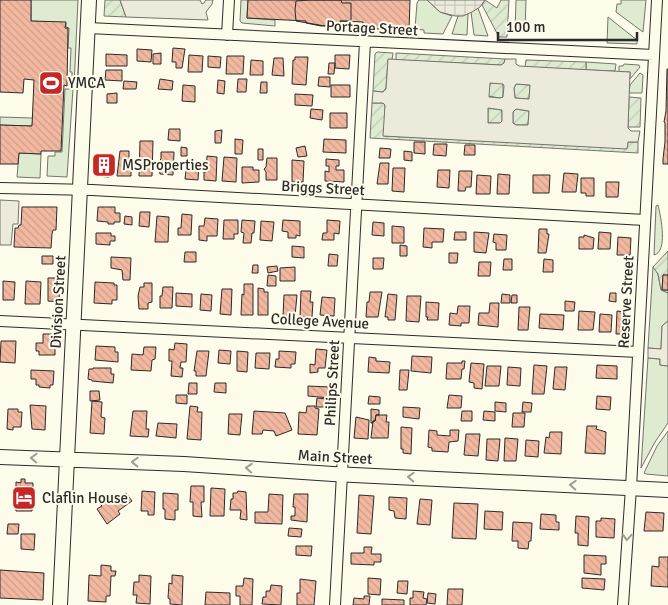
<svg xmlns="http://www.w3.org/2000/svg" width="668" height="605" font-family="Signika,sans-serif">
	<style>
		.green { fill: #deebd1; stroke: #74746e }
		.garden { fill: url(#garden-furrows); stroke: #74746e }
		.parking { fill: #eceadb; stroke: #74746e; fill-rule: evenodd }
		.plaza { fill: url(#plaza-grid); stroke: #74746e }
		.building { fill: url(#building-back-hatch); stroke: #2b2b2b }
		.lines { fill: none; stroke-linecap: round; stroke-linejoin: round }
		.minor-casing { stroke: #2b2b2b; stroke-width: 12 }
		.major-casing { stroke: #2b2b2b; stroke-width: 16 }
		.minor { stroke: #fdfbea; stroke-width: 10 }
		.major { stroke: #fdfbea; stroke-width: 14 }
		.oneway { stroke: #9e9d94 }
		.labels { text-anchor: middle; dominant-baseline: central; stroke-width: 4; stroke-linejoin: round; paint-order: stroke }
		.street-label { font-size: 15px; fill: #2b2b2b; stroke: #fdfbea }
		.poi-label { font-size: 15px; fill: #2b2b2b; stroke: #fdfbea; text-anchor: start }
	</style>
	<defs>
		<pattern id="garden-furrows" width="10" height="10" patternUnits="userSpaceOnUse" patternTransform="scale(1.25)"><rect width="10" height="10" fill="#deebd1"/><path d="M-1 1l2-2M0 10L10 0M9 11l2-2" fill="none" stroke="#bfcab4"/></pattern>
		<pattern id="plaza-grid" width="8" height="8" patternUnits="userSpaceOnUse" patternTransform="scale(1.25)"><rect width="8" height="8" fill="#eceadb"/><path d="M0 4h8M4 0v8" fill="none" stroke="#cbc9bc"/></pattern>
		<pattern id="building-back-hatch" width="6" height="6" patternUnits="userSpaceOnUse" patternTransform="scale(1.25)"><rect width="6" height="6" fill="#f2b8a0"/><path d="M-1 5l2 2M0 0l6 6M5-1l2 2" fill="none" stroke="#d09e8a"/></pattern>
	</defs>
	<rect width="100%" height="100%" fill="#fdfbea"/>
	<path class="green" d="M31,0H78L74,86L72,85V72H70L71,48H68L69,28L66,27V23L31,21Z
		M241,0H248L247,18L275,20V26L242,23L240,21Z
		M419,0H427L440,12L452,16L443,34L424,33V30L415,29L417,3Z
		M516,0H526L525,31H515Z
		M621,0H646L643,32L616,12L617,4H621Z
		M478,8L488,36L474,35L471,12Z
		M468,14L467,35L452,34L458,16Z
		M608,17L637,40V44L607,43Z
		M586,62L616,64L615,71L586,70Z
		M624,64L639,65L640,67L630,79V72H619V66H623Z
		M640,73L643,75L642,93H629L630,85Z
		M65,89H73L67,177L47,176L48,156H55V152H62Z
		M0,117L33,118L32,126L0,125Z
		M19,153L41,154L40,178L17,177Z
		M658,205C661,217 668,252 654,255L656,206Z
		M653,267C663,275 655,289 668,293V321L662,326L661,349L648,348Z
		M648,358L660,359V365L668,366V423L655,442L641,468Z
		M668,431V476L646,474L644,473L657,446Z"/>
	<path class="garden" d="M105,0H120L126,17L104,16Z
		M485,0L497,8L501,0H509L507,37H499L482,5Z
		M377,52L393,53L392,60H388L386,88L383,92L373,91L375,54Z
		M396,53L505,59L504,63L501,65L396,60Z
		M526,60L586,62V70L525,67Z
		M489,83H501L503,85V97L500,98L488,96Z
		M516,84L530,85L529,99L515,98L514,88Z
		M629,97L641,98L640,127H628Z
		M372,103H383L385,105L384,136L627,148L628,142H638V153L370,138Z
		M488,108L502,110V121L500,123H488Z
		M516,109L529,111L528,125H516L513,122V112Z
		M668,251V275H663L662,290H668V293L661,290L658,274L653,267Z"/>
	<path class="parking" d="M120,0H200L202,4L204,3L206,0H213L212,4L206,12L208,20L126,17Z
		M388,59L501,65L504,63L505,59H516V64L519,66L630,72L628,128L631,131H640L638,142H628L627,149L383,136L385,105L383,103H372L373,91L383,92L386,89ZM490,83L503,84L504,86L503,97L500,98L489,97ZM516,84L530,85L529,99L515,98L514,88ZM488,108L502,110V121L500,123H488ZM516,109L529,111L528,125H516L513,123V112Z
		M0,200L19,201L18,224H13L11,245H0Z
		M668,321V366L660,365V359L648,358V348L661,349L662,326Z"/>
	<path class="plaza" d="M427,0H485L480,7L472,12L463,16H455L440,12Z"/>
	<path class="building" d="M0,0H31V21L66,22L65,28H68L67,86L64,85L61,151H41V154L19,153L18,164H0V125L32,126L34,80L24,79L23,93L0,92Z
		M248,0H410L409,31L363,28V22L340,21V23H336V25L321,26L306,23V21L247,18Z
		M309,0H341L342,3H351V21H340V23H336V25L325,26L296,21L295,10L296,1Z
		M173,48L185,49L182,68H176V62H172Z
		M137,49L152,50L151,62L137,61Z
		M161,53V64H153V54Z
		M106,54L127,55V66H106Z
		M189,55L203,56L202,72H188Z
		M335,55H350L349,69L335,68Z
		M208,56L221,57L220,68L208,67Z
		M227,56H244L243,74H226Z
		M295,57H308L306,85L292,84L293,60H295Z
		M274,58H283L284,76L272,75Z
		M251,60L263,61V75H250Z
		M329,63H335L334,74H328Z
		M667,69H668V164H663V159L665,142V123L664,122L666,111Z
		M106,70H122V81L105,80Z
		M319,77H330V87L318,86Z
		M160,79L173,81L172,90L158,89Z
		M238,79H247L246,92H237Z
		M218,80L225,81L224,94L217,93Z
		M124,81L137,82L136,89H123Z
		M261,82H267V93H260Z
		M183,85L195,86V102L182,101Z
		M331,85H350V97H331Z
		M117,93V103H107V94Z
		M295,94L313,95L312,106L295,105Z
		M311,109L323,110L322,120L310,118Z
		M330,113H347V128H330Z
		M169,129H180V141L168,140Z
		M222,130L221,143H215V131Z
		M235,139L243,140L242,154H235Z
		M324,139L346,140V153L323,152Z
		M140,141H153L152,176H139Z
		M414,142H425V154L414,153Z
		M434,144H447L446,156L433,155Z
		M465,145H475V155H464Z
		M305,146L307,156L298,157L296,148Z
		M181,147L187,148V156H181Z
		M380,148L391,149L390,158H379Z
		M258,149H263V160H258Z
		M120,151H129V159H131V176H117Z
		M404,151L412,152V161L404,160Z
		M161,152H174L173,175L160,174L158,162L161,159Z
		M99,154H111L109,177L97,176Z
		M207,156L217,157L216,181L204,180V172H206Z
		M224,157L237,158L236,182L222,181Z
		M267,158H277V180H266V172L264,169L266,167Z
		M326,159L339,160V166H336V170H344V182L325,181V171L329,172V166H326Z
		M292,160L304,161L303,182H292Z
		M187,162L199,163L198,180L185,179Z
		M380,163H389L388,184H377Z
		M242,167H253V170H259V182L242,183Z
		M393,168H405L404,192L392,191Z
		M438,170H450L449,188L437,187Z
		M459,171H472L471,187H466L465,191H458Z
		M564,173L578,174L576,192H562Z
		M498,174L510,175L509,194H497Z
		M477,175L491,176L490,194H476Z
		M533,175H550L549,193H533Z
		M581,178H594V196H586V193H581Z
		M606,182H619L618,197H606Z
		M22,207H57L56,230H53L52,234L51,248L14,247L15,228H18L19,225H21Z
		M98,207H115V213H120V222H114V224H108V222L97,221Z
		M140,212H150L149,227L139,226Z
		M182,214L192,215L191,235H178V228H181Z
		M125,216L132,217V225L124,224Z
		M157,216L169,217L168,242H155Z
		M205,218L218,219L217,236H207V241L199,240V226H204Z
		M224,220H238V234H234V239H223Z
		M242,220L255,221L254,233H252L251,243H243L244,233L241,232Z
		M283,220L300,221V236L296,235V238H288V232L282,231Z
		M327,220L340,221L339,234L334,233V240H322L323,233H327Z
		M261,221L274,222L272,241L260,240Z
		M373,222L384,223V236L372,235Z
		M392,226L404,227V243H392Z
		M424,228L444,229L443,242H432V248L423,247Z
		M539,229H547V234H549L546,253H538Z
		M455,232H466V240H454Z
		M474,232L489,233L486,253L474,252Z
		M599,232L611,233L610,249H598Z
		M96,233H111V236H115V241H110V245L96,244Z
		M494,234L507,235L506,250H496V243L493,242Z
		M584,235L594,238L593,249H579V237H584Z
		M618,237L631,238L630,255H617Z
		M400,245L407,246V256H400Z
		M292,246L304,247V258L292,257Z
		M185,252H196V262H184Z
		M449,253H458L457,263H449Z
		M329,254L338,255L337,266H328Z
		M42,256H53V264H42Z
		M111,257L131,258L130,280H123L122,270L111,268Z
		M373,258H384L383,269H373Z
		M504,259H512V270H503Z
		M544,259L553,260V272H543Z
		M479,262H491L490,276H478Z
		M253,265H258V273H252Z
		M277,266L278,271L268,273L267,267Z
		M295,267V281H280V268Z
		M268,275L276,276V286H267Z
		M663,275H668V290H662Z
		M48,278H60L59,302L48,301Z
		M3,281L15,282L14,300H3Z
		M26,281L41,282L40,304H25Z
		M95,282L114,283V285H117V300H112V304L94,303Z
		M144,283H152V302L148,303V309H139L138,296L140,287H144Z
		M244,284H253V315H241L242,294L244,295Z
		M163,287H173L172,308H160V296H162Z
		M258,288L264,289V292H268V315H258Z
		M222,289H232L231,315L220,314Z
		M301,291H311L310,302H313L312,317H300Z
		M370,292H382L378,317H366L367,302H369Z
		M176,293L192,294V307L176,306Z
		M610,293H616V302L609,301Z
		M201,294L212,295L211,311L200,310Z
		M388,294L397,295L395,320H388V317H385Z
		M502,294L510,295V303H501Z
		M284,295H297L295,316H283Z
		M512,295H517V303H511Z
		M407,296H421L419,322L406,321Z
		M322,297L335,298L334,316L320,315Z
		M565,301L575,302L574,311H565Z
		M426,302L439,303L438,320H427L428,317H426Z
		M490,303H499L498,327L478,325L479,313H489Z
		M458,306H470L469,323H461V326L449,325L450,313L457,314Z
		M519,307H530L528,330H518Z
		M579,311L595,312L593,330H578Z
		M617,311L625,312L624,320H628V334H616Z
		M540,314L564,315L563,330L539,328Z
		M600,314L612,315L611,332H599Z
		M43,334H55V355H39V351H36V343H43Z
		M1,341H16L15,363L0,362Z
		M175,343L187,344L186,362H181L180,368H183L182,377L171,376L172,361H169V349L174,350Z
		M96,346L115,347V352H118V362L95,360Z
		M144,347H156L155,359L152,360L151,371L131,370L132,354L143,355Z
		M316,349L327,350L325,368H318V372L310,373V364L315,365Z
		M219,350L231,351L230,364L218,363Z
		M197,351H209L206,376H196V371H194Z
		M237,351L248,352L247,372L237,371Z
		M279,351L296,352L295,364H291V368L275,367L276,359H279Z
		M256,353H270L269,369L255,368Z
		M412,356L432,357L431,373L411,371Z
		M369,357L376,358V361L390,362L389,373L368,372Z
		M462,361H465L464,369H462L461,379H446L447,363H462Z
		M471,363L484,364L482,389L474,388V383L469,382Z
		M534,365L547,366L544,394H532Z
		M597,365L617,366V379L596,378Z
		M487,366H501L499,386H485Z
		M508,367L521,368L520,386L507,385Z
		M555,367H567L565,390L553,389Z
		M93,368H111V374H114L113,383L92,381V380L88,379L89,369H93Z
		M31,370L54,371L53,385H50V388L39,387V385H36V379H31Z
		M400,370H409L407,390H399Z
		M189,383H197V394H188Z
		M215,383H226V393L214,392Z
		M308,386L330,387V390H333L332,394H330V398L308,396Z
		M90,391H99L100,400L90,401Z
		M176,395H187V404L176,403Z
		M449,395L462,396L461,408H447Z
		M369,396L380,397V404H368Z
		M597,396L611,397L610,410L596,409Z
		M317,398L326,399V407H316Z
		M92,401L102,402L101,417L105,418L104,434L90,433Z
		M495,402L506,403V412L495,411Z
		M523,402L532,403L531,412H522Z
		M30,405L46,406L45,430L32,429Z
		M190,406L198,407L197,412H202L201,440L187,439Z
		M307,406H315V408L319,409L317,435L298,434L299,412L306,413Z
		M403,407L420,408L419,419L403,417Z
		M8,409H18V412H22L21,427H13V430L7,429Z
		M371,409L379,410V415H376L375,421H373V423H371Z
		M133,411H147L146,429H149L148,437L130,436Z
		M254,411L285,413L292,430L276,436L274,431L263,430L262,434H252Z
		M462,411H472V421H461Z
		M484,411L495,412V421L483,420Z
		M513,413H525L524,427H512Z
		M229,414H242L240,435L228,434Z
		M376,415H387L386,422H389L388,438H371L373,421H375Z
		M356,417L369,420L368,439L354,438Z
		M158,423L177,424L176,438L156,436Z
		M587,426H597L596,429L606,432L605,454L585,453Z
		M401,427L412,428L411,454L403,453V449H401Z
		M429,430L437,431V435L450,436V430H459L458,441L449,442L448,452L432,451V448L428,447Z
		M550,432H562L561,454L544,453L546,437L549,438Z
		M466,434H480L478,456L464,455Z
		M505,438L518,439L516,461H504Z
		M487,439H500L498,461L486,460Z
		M526,440L539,441L538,457L525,456Z
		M21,479H25V483H33L32,511H16L15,494H16V482L21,483Z
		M191,486H204V502H201L202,517L193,516V502H190Z
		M211,488L225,489L224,516H210Z
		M142,491L155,492L154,515H148V511H141Z
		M238,491L246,492L247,520L240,519L241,510H230L231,499H233V493H237Z
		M126,493L132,501L118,511L120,514L107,524L97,509L102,506L100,504L109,498L111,500L115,496L117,499Z
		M163,493L178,494V510H175V520L165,519V509H163Z
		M269,494L283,495L282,524L255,523V512H268Z
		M294,494H308L307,522L291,520V516H295V507H293Z
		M359,495L374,496L371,534L357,533Z
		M389,497L407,498L406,519L395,518L394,511L389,510Z
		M420,499L432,500L430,525L417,524Z
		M454,503L478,504L476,539L452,538Z
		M485,511L503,512L502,530L484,529Z
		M646,512L664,513L663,531H644Z
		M541,514L556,515V522H559V530L540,529Z
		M576,516L589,517L588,546L578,545V533H575Z
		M601,518L615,519L614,538L596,537V521H601Z
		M513,522L532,523L531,541H529L528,549L518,548V541H512Z
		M8,524H19L18,534H7Z
		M289,528L302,529L301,537L288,536Z
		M21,534H35L34,550L21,549Z
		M296,546H312L311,556L296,555Z
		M364,547H372L371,554H381V562H374V565L351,564V553H364Z
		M584,555L606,556V564H601V575L584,573Z
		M659,557H668V587L651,586L652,566L659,567Z
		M101,565L111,566V571H116L115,576H111L110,596H106V602L88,601L89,575L101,576Z
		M0,570L44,573L43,600L0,598Z
		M139,575L151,576L150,604L136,603L137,595H133L134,582H139Z
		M172,575L183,576L182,605L170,604V599L168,598L169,583L172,584Z
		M244,578L253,579L252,605H240V596H236V586H243Z
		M368,578L381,579L380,595L368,594Z
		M582,578L605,579L604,590L582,588Z
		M300,579L316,581L314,605H297V593H300Z
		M398,581H408L407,594L397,593Z
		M271,585L282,586L281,605L262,604L263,597H266V591H270Z
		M448,589H463L462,605H447Z
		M413,591L424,592L423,598L427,599L426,605H410V598H413Z
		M206,592L230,593V605H205Z
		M428,593L436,594L435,604L427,603Z
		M364,596H370L369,605H353L354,598L364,599Z
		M382,599L404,600V605H382Z"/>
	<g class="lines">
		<defs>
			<path id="minor" d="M88,28L654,55
				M227,35L229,0
				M0,188L92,190L645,220
				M0,321L638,352
				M335,605L365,42
				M623,605L631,488L657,0"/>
			<path id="major" d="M0,457L184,464L333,474L668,490
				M60,605L89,0"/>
		</defs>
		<use href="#minor" class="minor-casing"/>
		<use href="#major" class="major-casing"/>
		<use href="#minor" class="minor"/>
		<use href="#major" class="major"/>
	</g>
	<defs><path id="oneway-chevron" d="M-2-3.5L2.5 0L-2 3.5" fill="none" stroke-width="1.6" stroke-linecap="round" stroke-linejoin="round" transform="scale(1.25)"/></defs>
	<g class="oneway">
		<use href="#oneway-chevron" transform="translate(34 458) rotate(-178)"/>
		<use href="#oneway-chevron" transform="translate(135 462) rotate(-178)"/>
		<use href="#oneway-chevron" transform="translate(249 468) rotate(-176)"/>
		<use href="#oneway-chevron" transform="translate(411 477) rotate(-177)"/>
		<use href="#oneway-chevron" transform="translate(573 485) rotate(-177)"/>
		<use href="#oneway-chevron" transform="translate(627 537) rotate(94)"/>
	</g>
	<defs>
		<symbol id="stadium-square" viewBox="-11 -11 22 22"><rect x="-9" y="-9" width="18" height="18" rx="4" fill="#c62828" stroke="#fdfbea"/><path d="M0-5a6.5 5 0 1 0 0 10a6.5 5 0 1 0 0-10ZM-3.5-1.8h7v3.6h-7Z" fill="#fff"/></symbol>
		<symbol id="building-square" viewBox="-11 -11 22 22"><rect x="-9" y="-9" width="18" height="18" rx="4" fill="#c62828" stroke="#fdfbea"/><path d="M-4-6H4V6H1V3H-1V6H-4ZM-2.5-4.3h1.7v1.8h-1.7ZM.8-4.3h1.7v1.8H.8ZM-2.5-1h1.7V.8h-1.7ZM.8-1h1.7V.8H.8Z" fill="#fff"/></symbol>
		<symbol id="hotel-square" viewBox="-11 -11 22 22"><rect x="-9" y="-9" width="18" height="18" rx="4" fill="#c62828" stroke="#fdfbea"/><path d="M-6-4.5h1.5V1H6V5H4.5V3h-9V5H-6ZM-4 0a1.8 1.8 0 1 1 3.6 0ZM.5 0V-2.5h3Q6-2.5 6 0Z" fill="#fff"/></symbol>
	</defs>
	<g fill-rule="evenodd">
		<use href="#stadium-square" x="37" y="69" width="28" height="28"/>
		<use href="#building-square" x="90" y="151" width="28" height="28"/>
		<use href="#hotel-square" x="10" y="484" width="28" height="28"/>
	</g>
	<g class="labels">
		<g class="street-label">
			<text transform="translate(372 28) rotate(3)">Portage Street</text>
			<text transform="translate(323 188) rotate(3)">Briggs Street</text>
			<text transform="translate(58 302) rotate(-87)">Division Street</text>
			<text transform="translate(626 302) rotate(-87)">Reserve Street</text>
			<text transform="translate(320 321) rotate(3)">College Avenue</text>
			<text transform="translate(332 383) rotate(-87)">Philips Street</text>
			<text transform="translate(335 457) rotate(3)">Main Street</text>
		</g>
		<g class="poi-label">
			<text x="68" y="83">YMCA</text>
			<text x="122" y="165">MSProperties</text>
			<text x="42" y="498">Claflin House</text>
		</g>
	</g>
	<path d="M498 32v8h139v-8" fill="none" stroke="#2b2b2b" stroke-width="2.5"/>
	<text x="506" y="32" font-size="15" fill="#2b2b2b" stroke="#fdfbea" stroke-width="4" paint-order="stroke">100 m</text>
</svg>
